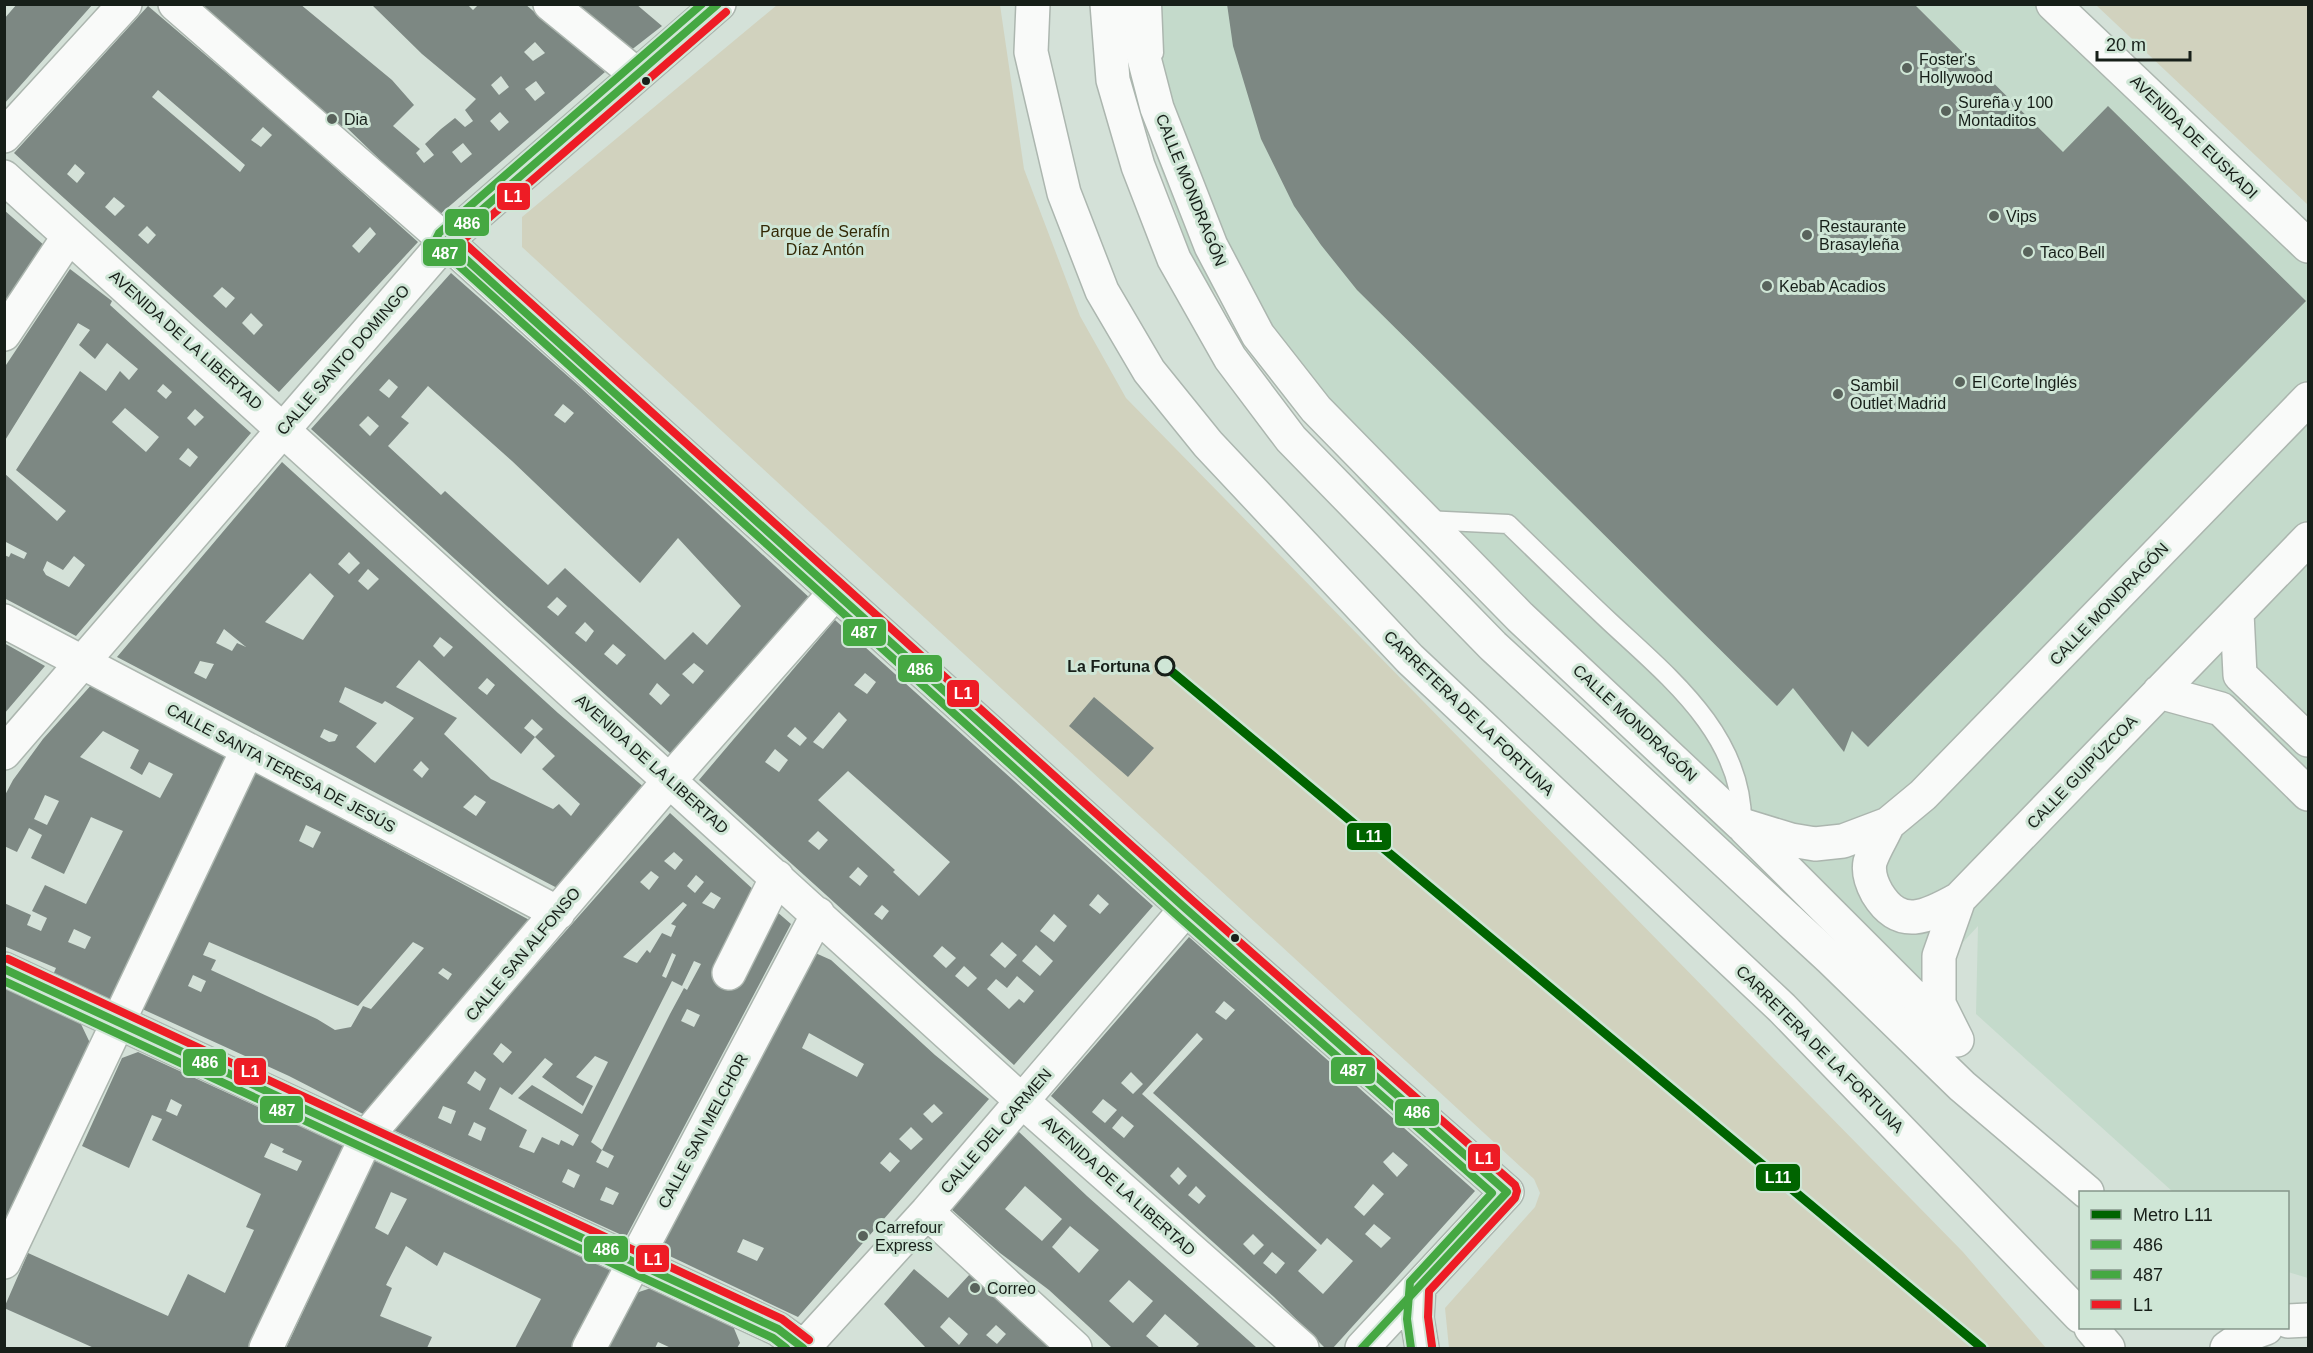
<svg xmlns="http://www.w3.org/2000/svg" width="2313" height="1353" font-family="Helvetica,sans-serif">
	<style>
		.built { fill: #c4dacb }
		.green { fill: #d1d2be }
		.building { fill: #7d8883; fill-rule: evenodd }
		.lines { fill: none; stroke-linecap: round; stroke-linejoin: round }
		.lane-casing { stroke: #acb6af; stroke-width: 21 }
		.street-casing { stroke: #acb6af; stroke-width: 36 }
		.primary-casing { stroke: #acb6af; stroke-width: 36 }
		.lane { stroke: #f9faf9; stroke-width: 18 }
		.street { stroke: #f9faf9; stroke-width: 33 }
		.primary { stroke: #f9faf9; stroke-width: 33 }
		.bus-1-casing { stroke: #cfe6d6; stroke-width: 12 }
		.bus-2-casing { stroke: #cfe6d6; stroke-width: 12 }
		.bus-3-casing { stroke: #cfe6d6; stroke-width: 12 }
		.bus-1 { stroke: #45a842; stroke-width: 8 }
		.bus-2 { stroke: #45a842; stroke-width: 8 }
		.bus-3 { stroke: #ee1c25; stroke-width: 8 }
		.metro-1-casing { stroke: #cfe6d6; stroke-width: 14 }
		.metro-1 { stroke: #006400; stroke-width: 9 }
		.poi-dot { fill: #59635c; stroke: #cfe6d6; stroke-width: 2 }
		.bus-dot { fill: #171f19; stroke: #cfe6d6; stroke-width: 2 }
		.stop-dot { fill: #cfe6d6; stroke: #171f19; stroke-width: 3 }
		.labels { text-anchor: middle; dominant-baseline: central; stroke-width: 6; stroke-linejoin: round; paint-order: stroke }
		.poi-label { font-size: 16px; fill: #171f19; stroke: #cfe6d6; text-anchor: start }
		.street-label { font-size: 16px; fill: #171f19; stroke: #cfe6d6 }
		.park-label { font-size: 16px; fill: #332906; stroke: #cfe6d6 }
		.stop-label { font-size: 16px; font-weight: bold; fill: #171f19; stroke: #cfe6d6; text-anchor: end }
		.line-badge { stroke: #cfe6d6; stroke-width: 2 }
		.badge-label { font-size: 16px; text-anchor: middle; font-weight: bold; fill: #fff }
	</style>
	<rect width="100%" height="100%" fill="#d4e1d8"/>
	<path class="built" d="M1131,5H2077L2308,221V1278L2288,1272V1192H2173L1976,1014L1978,926L1902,1008L1368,491L1195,267L1126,69Z"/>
	<path class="green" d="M777,5H1000L1024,169L1080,316L1126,398L1963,1252L2046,1348H1449L1445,1308L1535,1207L1540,1193L1534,1179L522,247V217Z
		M2096,5H2308V205Z"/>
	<path class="building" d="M17,4H93L4,104V19Z
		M195,4H300L392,80L414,105L393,126L420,149L416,153L424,163L434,155L425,144L441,129L455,118L465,127L473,121L465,110L476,99L422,54L371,4H467L473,10L479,4H525L605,72L438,216L344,125L337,130ZM535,42L545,53L533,61L524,52ZM501,76L509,87L499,95L491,85ZM536,81L545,93L535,101L525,89ZM500,112L509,122L499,131L490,121ZM463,143L472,154L461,163L452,152Z
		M574,4H636L662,26L630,51Z
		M1227,4H1914L2063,152L2108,106L2306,301L1868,747L1852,731L1844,752L1793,688L1777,706L1357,290L1321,245L1294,206L1261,139L1233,46Z
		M148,6L284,122L418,242L279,392L14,153ZM158,90L245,165L240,172L152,97ZM263,127L272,135L261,147L251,140ZM75,164L85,173L77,183L67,174ZM114,197L125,206L115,216L105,207ZM147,226L156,235L148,244L138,235ZM370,227L376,234L359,253L352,246ZM222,287L235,298L226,308L213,296ZM251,313L263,325L254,335L242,323Z
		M4,210L45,246L4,307Z
		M70,269L112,301L110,305L251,433L76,636L4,598V555L9,557L11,553L24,559L27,553L4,541V473L57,521L66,511L16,470L80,371L106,391L120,371L129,380L138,369L107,343L95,359L79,345L90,330L78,323L4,442V368ZM163,384L172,392L166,399L157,391ZM125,408L159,437L146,452L112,422ZM195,409L204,417L195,426L187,418ZM188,448L198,457L190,467L179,459ZM74,556L85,565L69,587L46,575L43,570L47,561L63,570Z
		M451,273L579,386L812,600L671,754L311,429ZM389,379L398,387L389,398L379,390ZM428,386L512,461L640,583L678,538L741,606L707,645L693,632L665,660L565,568L548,585L445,491L441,495L388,446L409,423L401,417ZM563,404L574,413L565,423L554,415ZM368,416L379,426L370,436L359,425ZM557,597L567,606L558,616L547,607ZM585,622L594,631L586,642L575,633ZM613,644L626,655L617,665L604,654ZM694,663L704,671L693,684L682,674ZM657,683L670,695L661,705L649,694Z
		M282,462L558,713L646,789L561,890L117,657ZM349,552L360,563L349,574L338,564ZM368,569L379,579L368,590L358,581ZM310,573L334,596L303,640L265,622ZM224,629L246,647L237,643L232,651L216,643ZM440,637L453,647L444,657L433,646ZM419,660L521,754L535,737L524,728L532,719L543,729L535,737L555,756L542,769L580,804L571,816L559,804L553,809L491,779L444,734L457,718L396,687ZM200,661L214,664L206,679L194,673ZM487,678L495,685L487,695L478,688ZM345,687L382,704L385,701L414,718L375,763L356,747L377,723L339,702ZM324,729L338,735L335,741L329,742L320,737ZM421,761L429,769L422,778L413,770ZM475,795L486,802L476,816L463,807Z
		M835,620L1153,906L1014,1065L699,780ZM865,673L876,682L867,694L854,685ZM839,712L847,720L823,749L813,742ZM795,727L807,738L800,746L787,736ZM775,749L788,760L779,772L765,762ZM848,771L950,862L919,896L893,872L895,870L818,800ZM818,831L828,840L819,850L808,841ZM858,867L868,876L860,886L849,877ZM1098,894L1109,904L1100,914L1089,905ZM882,905L889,911L882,920L874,914ZM1054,914L1067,926L1054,942L1040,931ZM1002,942L1017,955L1005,968L990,955ZM1036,945L1053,961L1040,976L1022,961ZM942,946L956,958L946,968L933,956ZM964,966L977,978L968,987L955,976ZM1017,976L1034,991L1024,1003L1019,999L1009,1009L987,989L996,979L1007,988Z
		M4,643L45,666L4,714Z
		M93,683L227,755L110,1002L53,975L56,968L4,946V903L31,915L27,925L41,931L47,918L32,911L45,885L86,904L123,831L91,817L64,874L31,858L42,835L29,828L17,852L4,846V797L13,780L43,739ZM103,731L139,750L130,768L142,775L149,762L173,774L160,798L80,757ZM45,795L59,801L47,825L34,819ZM74,929L91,937L85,949L68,942Z
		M1094,697L1154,748L1128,777L1069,726Z
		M253,771L535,923L365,1115L289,1076L140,1008ZM306,825L321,832L313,848L299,841ZM209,942L358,1006L413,942L424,948L371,1009L363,1006L351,1027L335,1030L317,1019L211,970L216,960L203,955ZM443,968L452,974L448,980L438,973ZM193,975L206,981L201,992L188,986Z
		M670,813L756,892L733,928L718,960L776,911L791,924L626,1237L391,1129ZM674,852L683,860L675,870L664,861ZM651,871L659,877L649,890L640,882ZM696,875L704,882L695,893L687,886ZM711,892L721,898L714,909L702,903ZM683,902L687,905L671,924L676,926L671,937L662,933L650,953L647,950L637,963L623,957ZM672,953L676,955L666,978L662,976ZM694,961L701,964L687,990L684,988L670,1014L602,1150L614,1156L608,1168L596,1162L602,1150L591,1142L672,981L682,986ZM687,1009L700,1015L694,1027L681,1021ZM501,1043L512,1052L503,1063L493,1054ZM595,1056L608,1062L582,1114L532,1085L518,1098L579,1135L573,1146L561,1140L559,1145L542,1137L534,1153L519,1147L527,1130L489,1109L500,1087L512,1095L545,1058L553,1064L542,1077L583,1106L593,1086L576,1077ZM475,1071L486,1079L480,1091L467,1083ZM443,1106L456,1111L451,1124L438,1118ZM474,1122L486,1128L481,1141L468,1135ZM568,1169L580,1175L574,1188L562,1182ZM606,1187L619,1193L613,1205L600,1200Z
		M1189,937L1475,1191L1333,1348H1325L1274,1297L1051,1096ZM1224,1001L1235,1010L1226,1020L1215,1012ZM1197,1033L1203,1039L1153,1093L1321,1245L1327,1238L1353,1261L1323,1294L1298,1271L1317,1250L1142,1094ZM1131,1072L1143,1084L1133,1094L1121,1083ZM1103,1099L1117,1110L1105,1123L1092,1112ZM1122,1116L1134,1126L1124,1138L1112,1128ZM1393,1152L1408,1165L1397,1177L1383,1162ZM1178,1167L1187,1176L1179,1185L1170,1176ZM1373,1184L1384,1194L1364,1216L1354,1207ZM1196,1186L1206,1196L1199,1204L1188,1195ZM1374,1224L1391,1238L1381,1248L1365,1234ZM1253,1234L1264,1245L1254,1255L1243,1244ZM1272,1252L1285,1263L1276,1274L1263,1263Z
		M811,951L831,960L935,1055L989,1099L798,1317L657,1250ZM809,1033L864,1064L857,1077L802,1048ZM934,1104L943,1113L932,1123L923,1114ZM911,1127L923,1139L911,1150L899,1139ZM890,1152L900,1161L890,1172L880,1163ZM743,1239L764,1248L757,1261L737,1252Z
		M4,987L80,1022L90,1043L7,1219L4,1217Z
		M138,1052L346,1147L249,1348H94L4,1308L28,1253L168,1316L188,1274L225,1293L254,1230L246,1227L261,1194L152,1140L162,1119L152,1115L129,1168L82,1146L122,1058ZM171,1099L182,1105L177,1116L166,1111ZM271,1143L284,1149L282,1152L302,1161L297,1171L264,1157Z
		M1018,1131L1087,1196L1257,1348H1195L1199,1344L1165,1314L1146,1336L1160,1348H1112L1049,1290L1000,1253L950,1208ZM1025,1186L1062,1219L1042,1241L1005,1209ZM1070,1226L1099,1250L1079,1273L1052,1247ZM1129,1280L1153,1301L1133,1323L1109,1301Z
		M374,1160L466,1199L611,1270L575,1348H515L541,1299L444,1252L437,1266L406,1246L386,1285L392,1288L380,1316L432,1337L427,1348H286ZM391,1192L407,1199L388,1235L375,1228Z
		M914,1269L948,1298L970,1274L1051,1348H926L884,1304ZM949,1317L968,1334L959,1345L940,1327ZM996,1325L1006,1334L997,1344L986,1335Z
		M651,1288L733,1326L740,1343L737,1348H671L658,1342L655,1348H605L633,1294Z"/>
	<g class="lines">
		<defs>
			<path id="lane" d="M1152,4L1154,53
				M1425,520L1508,524C1542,557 1576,590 1610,622C1669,677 1744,736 1742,825"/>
			<path id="street" d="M175,4L446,241L1186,909L1507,1192L1362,1348
				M550,4L637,75
				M1130,4L1157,108L1211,246L1258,335L1316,409L1520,617L1742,825L1791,840L1815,844L1843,841L1888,824L1923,795L2308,399
				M2053,4L2308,246
				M4,136L125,4
				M4,177L1022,1101L1302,1348
				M4,334L69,236
				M2237,613L2240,675L2308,740
				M4,621L558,913
				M2159,692L2221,709L2308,794
				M4,753L446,241L719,4
				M1888,824C1883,836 1874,849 1870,862C1868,872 1872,884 1877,893C1900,931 1927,917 1959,899
				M1745,828L1948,1031
				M4,969L778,1329L804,1348
				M729,973L777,877
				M1957,1040L1939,1004V956L1959,899L2308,539
				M927,1212L1075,1348
				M4,1262L247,751
				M1419,1287L1417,1318L1422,1348
				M266,1348L367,1136L669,781L834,594
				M589,1348L818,914
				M803,1348L927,1212L1186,909"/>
			<path id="primary" d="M1033,4L1031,52L1064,193L1102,291L1149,371L1208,444L1410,659L1782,1008L2080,1316
				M1107,4L1113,80L1138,166L1174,259L1230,358L1291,439L1493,646L1831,959L1962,1086L2087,1192
				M2288,1321L2308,1320
				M2091,1328L2108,1348
				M2227,1348L2244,1336L2266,1328"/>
		</defs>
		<use href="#lane" class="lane-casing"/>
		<use href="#street" class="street-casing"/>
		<use href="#primary" class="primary-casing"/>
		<use href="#lane" class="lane"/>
		<use href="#street" class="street"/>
		<use href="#primary" class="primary"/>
		<defs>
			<path id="bus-1" d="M718,4L446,241L1186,909L1507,1192L1362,1348
				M4,969L778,1329L803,1348"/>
			<path id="bus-2" d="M702,4L439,233L436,239V245L1179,917L1492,1193L1410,1282L1407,1319L1411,1348
				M4,981L773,1338L786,1348"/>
			<path id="bus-3" d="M726,12L462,241L1193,901L1515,1185L1517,1191L1515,1198L1429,1291L1428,1317L1432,1346
				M8,959L782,1319L809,1340"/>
		</defs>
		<use href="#bus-1" class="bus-1-casing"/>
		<use href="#bus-2" class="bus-2-casing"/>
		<use href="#bus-3" class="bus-3-casing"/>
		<use href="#bus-1" class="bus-1"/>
		<use href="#bus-2" class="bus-2"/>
		<use href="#bus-3" class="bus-3"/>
		<defs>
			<path id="metro-1" d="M1165,666L1982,1348"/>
		</defs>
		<use href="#metro-1" class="metro-1-casing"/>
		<use href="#metro-1" class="metro-1"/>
	</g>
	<g class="poi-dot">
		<circle cx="1907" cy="68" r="6"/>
		<circle cx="1946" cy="111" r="6"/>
		<circle cx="332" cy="119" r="6"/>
		<circle cx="1994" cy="216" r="6"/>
		<circle cx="1807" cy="235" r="6"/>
		<circle cx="2028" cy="252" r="6"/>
		<circle cx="1767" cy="286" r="6"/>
		<circle cx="1960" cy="382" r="6"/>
		<circle cx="1838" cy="394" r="6"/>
		<circle cx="863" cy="1236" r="6"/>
		<circle cx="975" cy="1288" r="6"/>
	</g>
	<g class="bus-dot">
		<circle cx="646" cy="81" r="5"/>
		<circle cx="1235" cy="938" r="5"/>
	</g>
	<circle class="stop-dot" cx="1165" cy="666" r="9"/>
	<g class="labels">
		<g class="poi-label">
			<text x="1919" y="59">Foster's<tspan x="1919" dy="18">Hollywood</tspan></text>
			<text x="1958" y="102">Sureña y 100<tspan x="1958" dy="18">Montaditos</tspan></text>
			<text x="344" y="119">Dia</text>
			<text x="2006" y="216">Vips</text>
			<text x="1819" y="226">Restaurante<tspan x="1819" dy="18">Brasayleña</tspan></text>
			<text x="2040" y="252">Taco Bell</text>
			<text x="1779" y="286">Kebab Acadios</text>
			<text x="1972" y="382">El Corte Inglés</text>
			<text x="1850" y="385">Sambil<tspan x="1850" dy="18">Outlet Madrid</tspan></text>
			<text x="875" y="1227">Carrefour<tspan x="875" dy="18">Express</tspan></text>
			<text x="987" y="1288">Correo</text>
		</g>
		<g class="street-label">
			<text transform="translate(2194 137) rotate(44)">AVENIDA DE EUSKADI</text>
			<text transform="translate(1191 190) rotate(68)">CALLE MONDRAGÓN</text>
			<text transform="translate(186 340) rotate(42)">AVENIDA DE LA LIBERTAD</text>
			<text transform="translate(343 360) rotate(-49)">CALLE SANTO DOMINGO</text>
			<text transform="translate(2109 604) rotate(-46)">CALLE MONDRAGÓN</text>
			<text transform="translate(1469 713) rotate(44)">CARRETERA DE LA FORTUNA</text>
			<text transform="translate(1635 723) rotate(43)">CALLE MONDRAGÓN</text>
			<text transform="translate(652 764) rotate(42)">AVENIDA DE LA LIBERTAD</text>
			<text transform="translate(281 768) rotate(28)">CALLE SANTA TERESA DE JESÚS</text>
			<text transform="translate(2082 772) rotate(-46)">CALLE GUIPÚZCOA</text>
			<text transform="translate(523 954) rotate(-50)">CALLE SAN ALFONSO</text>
			<text transform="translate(1820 1049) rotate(45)">CARRETERA DE LA FORTUNA</text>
			<text transform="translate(703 1131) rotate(-62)">CALLE SAN MELCHOR</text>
			<text transform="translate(996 1131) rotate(-49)">CALLE DEL CARMEN</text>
			<text transform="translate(1119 1186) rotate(42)">AVENIDA DE LA LIBERTAD</text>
		</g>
		<g class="park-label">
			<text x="825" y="231">Parque de Serafín<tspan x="825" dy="18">Díaz Antón</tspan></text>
		</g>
		<g class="stop-label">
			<text x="1150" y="666">La Fortuna</text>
		</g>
	</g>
	<g class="line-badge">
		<rect x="496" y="182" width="35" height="29" rx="6" fill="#ee1c25"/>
		<rect x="444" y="208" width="46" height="29" rx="6" fill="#45a842"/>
		<rect x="422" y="238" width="45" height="29" rx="6" fill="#45a842"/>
		<rect x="842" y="618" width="45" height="29" rx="6" fill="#45a842"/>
		<rect x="897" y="654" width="46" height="29" rx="6" fill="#45a842"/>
		<rect x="946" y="679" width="34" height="29" rx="6" fill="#ee1c25"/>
		<rect x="1346" y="822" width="46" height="29" rx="6" fill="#006400"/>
		<rect x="182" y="1048" width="45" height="29" rx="6" fill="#45a842"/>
		<rect x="1330" y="1056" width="46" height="29" rx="6" fill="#45a842"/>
		<rect x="233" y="1057" width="34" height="29" rx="6" fill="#ee1c25"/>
		<rect x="259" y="1095" width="45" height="29" rx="6" fill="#45a842"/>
		<rect x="1394" y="1098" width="46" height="29" rx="6" fill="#45a842"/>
		<rect x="1467" y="1143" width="34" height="29" rx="6" fill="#ee1c25"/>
		<rect x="1755" y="1163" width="46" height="29" rx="6" fill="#006400"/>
		<rect x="583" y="1235" width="46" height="28" rx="6" fill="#45a842"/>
		<rect x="635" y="1244" width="35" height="29" rx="6" fill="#ee1c25"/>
	</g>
	<g class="badge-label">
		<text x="513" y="202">L1</text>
		<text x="467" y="229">486</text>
		<text x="445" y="259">487</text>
		<text x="864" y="638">487</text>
		<text x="920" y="675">486</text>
		<text x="963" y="699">L1</text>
		<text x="1369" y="842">L11</text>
		<text x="205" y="1068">486</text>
		<text x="1353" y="1076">487</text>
		<text x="250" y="1077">L1</text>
		<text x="282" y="1116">487</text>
		<text x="1417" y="1118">486</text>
		<text x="1484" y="1164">L1</text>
		<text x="1778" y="1183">L11</text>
		<text x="606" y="1255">486</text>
		<text x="653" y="1265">L1</text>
	</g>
	<rect width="2313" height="1353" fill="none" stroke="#171f19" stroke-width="12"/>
	<rect x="2079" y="1191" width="210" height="138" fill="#cfe6d6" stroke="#85968a" stroke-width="1.5"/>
	<rect x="2091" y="1210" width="30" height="9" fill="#006400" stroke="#85968a" stroke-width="1.5"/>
	<text x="2133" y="1221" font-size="18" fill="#171f19">Metro L11</text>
	<rect x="2091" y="1240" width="30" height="9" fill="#45a842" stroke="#85968a" stroke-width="1.5"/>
	<text x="2133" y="1251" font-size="18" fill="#171f19">486</text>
	<rect x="2091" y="1270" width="30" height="9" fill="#45a842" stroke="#85968a" stroke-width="1.5"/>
	<text x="2133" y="1281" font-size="18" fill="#171f19">487</text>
	<rect x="2091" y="1300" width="30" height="9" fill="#ee1c25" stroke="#85968a" stroke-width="1.5"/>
	<text x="2133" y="1311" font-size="18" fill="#171f19">L1</text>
	<path d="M2097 51v9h93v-9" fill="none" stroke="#171f19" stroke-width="3"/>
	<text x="2106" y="51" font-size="18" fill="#171f19" stroke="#cfe6d6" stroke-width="4.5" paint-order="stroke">20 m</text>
</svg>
